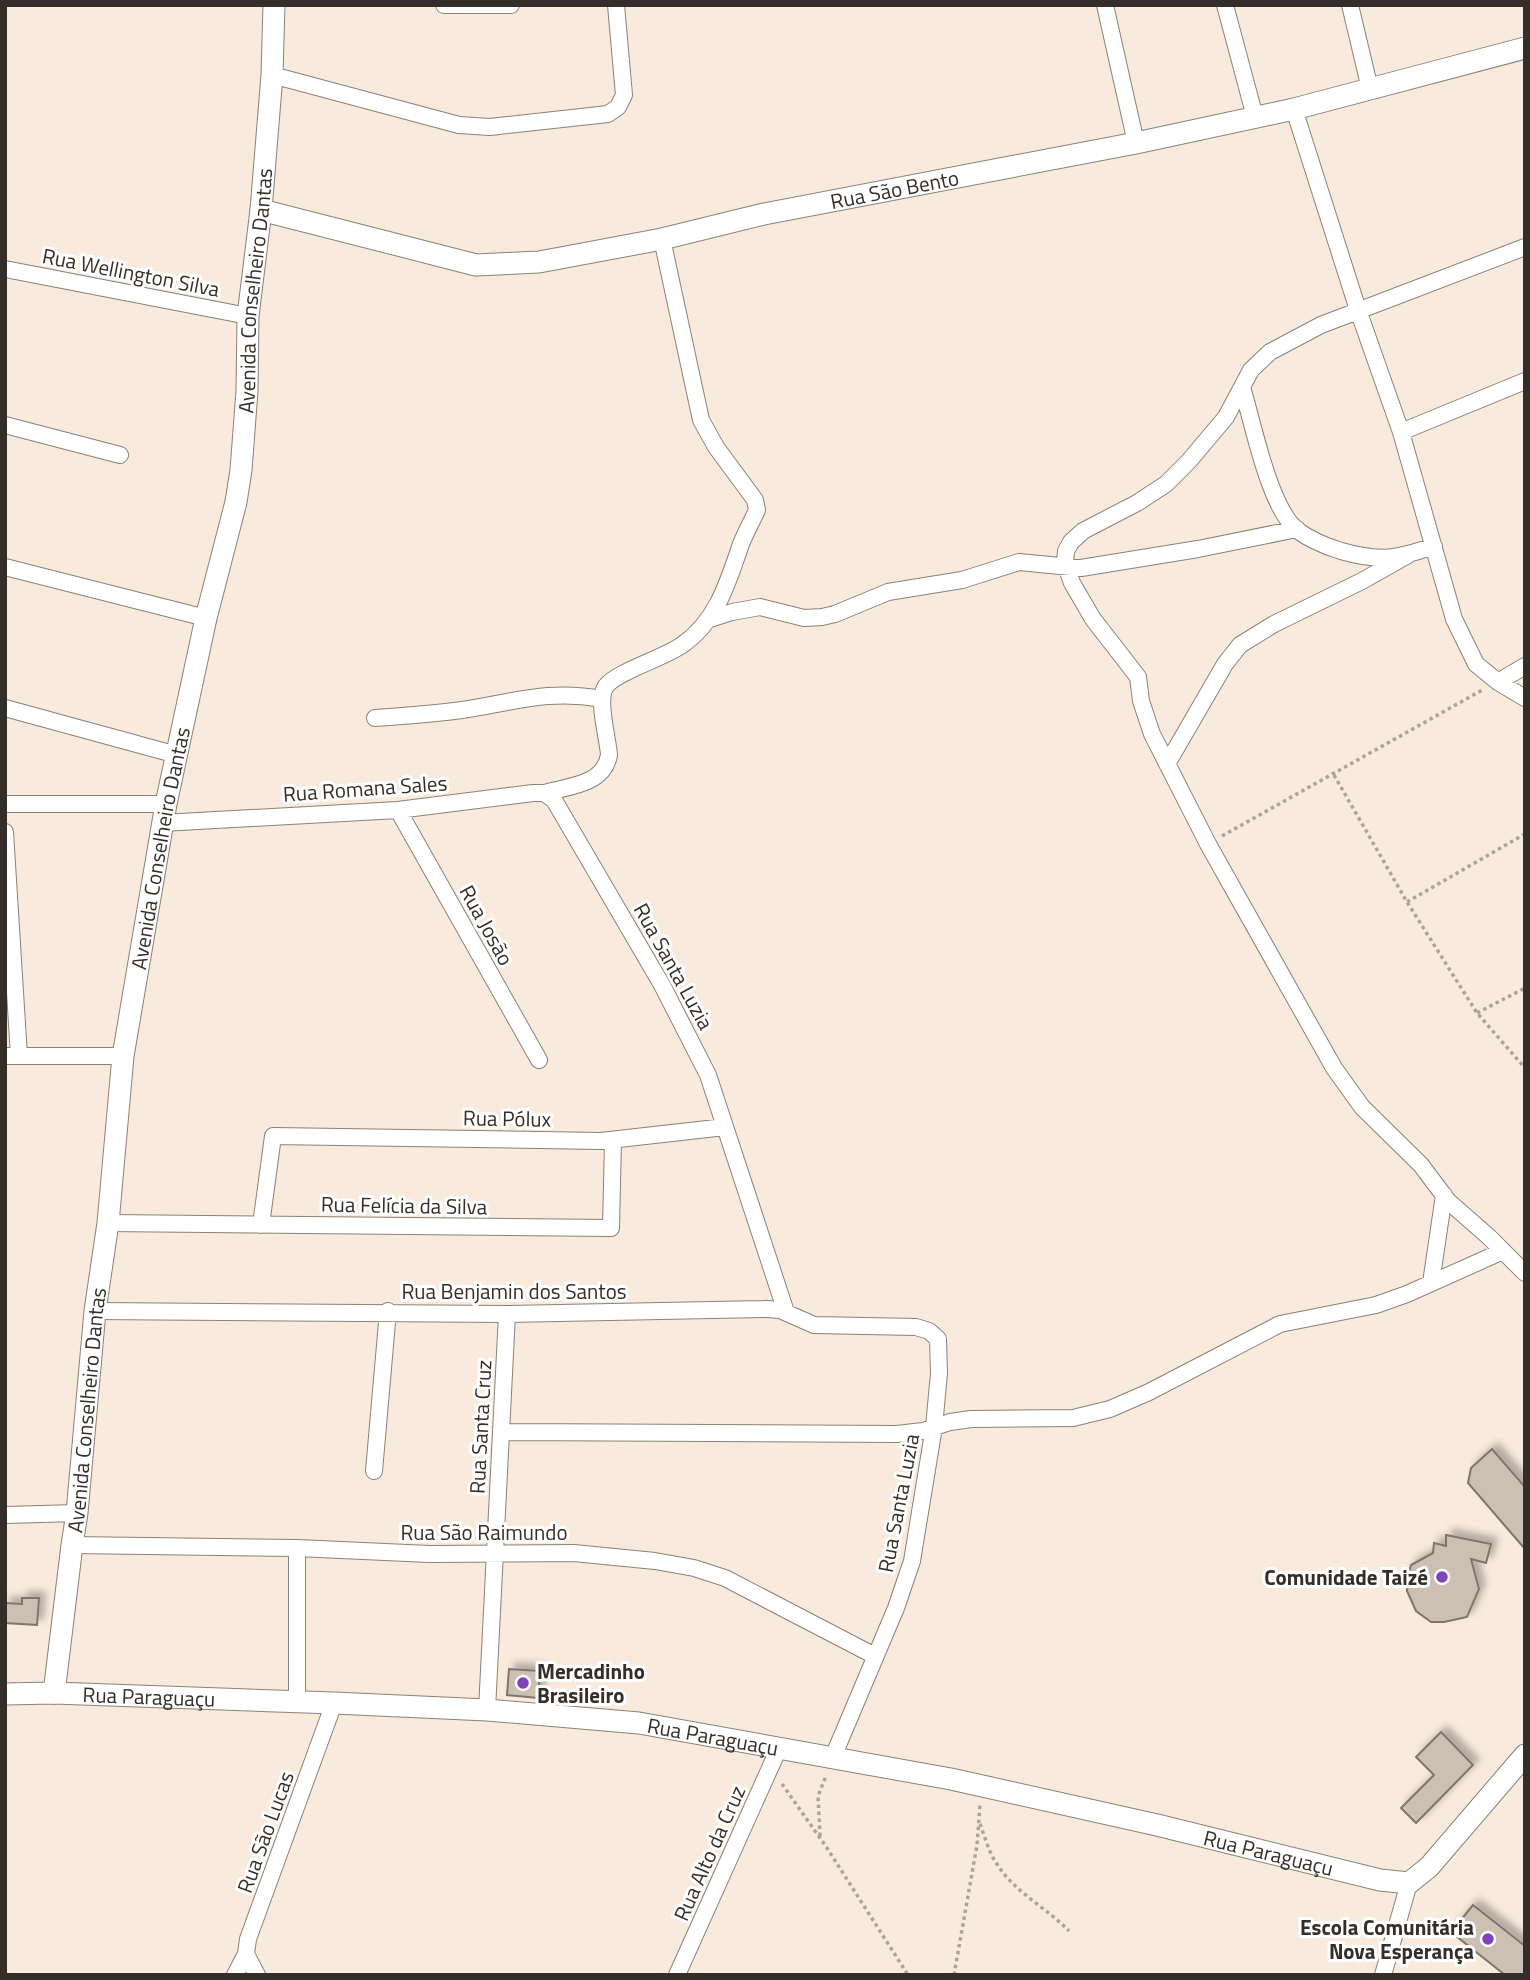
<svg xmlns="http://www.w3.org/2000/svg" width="1530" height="1980" font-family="'Titillium Web',sans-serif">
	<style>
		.building { fill: #ccbfb3; stroke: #807569; stroke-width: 2; filter: url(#shadow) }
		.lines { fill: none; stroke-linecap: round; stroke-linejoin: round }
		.minor-casing { stroke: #8d8175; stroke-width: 18 }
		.tertiary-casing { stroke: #8d8175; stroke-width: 23 }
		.path { stroke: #aea399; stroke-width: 3.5; stroke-dasharray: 3.5 3.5; stroke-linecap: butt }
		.minor { stroke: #fff; stroke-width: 16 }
		.tertiary { stroke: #fff; stroke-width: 21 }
		.poi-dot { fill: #8043b9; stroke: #fff; stroke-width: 2.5 }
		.labels { text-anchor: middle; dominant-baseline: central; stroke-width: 6; stroke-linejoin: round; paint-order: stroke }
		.street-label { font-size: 21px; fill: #332e29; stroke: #fff }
		.poi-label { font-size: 21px; font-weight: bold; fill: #332e29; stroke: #fff; text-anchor: end }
	</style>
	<defs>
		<filter id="shadow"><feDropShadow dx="6" dy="-6" stdDeviation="3.5" flood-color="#0004"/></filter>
	</defs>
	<rect width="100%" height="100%" fill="#f8eadd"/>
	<path class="building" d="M1492,1449L1525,1487V1549L1468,1483L1471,1468Z
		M1446,1535L1491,1544L1486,1563L1471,1559L1479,1589L1467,1617L1444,1622H1431L1416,1611L1407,1591L1408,1576L1411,1565L1433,1553L1434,1543L1446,1546Z
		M22,1598H39L37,1625L5,1623V1603L22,1604Z
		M509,1669L540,1671L538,1698L507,1695Z
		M1441,1732L1473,1765L1416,1823L1401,1808L1434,1775L1416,1757Z
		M1473,1905L1525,1946V1975H1505L1451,1932Z"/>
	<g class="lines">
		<defs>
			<path id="minor" d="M444,5H511
				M1105,5L1136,143
				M1225,5L1255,117
				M1350,5L1370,89
				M272,75L459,125L490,127L608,114L618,107L624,95L616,5
				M1294,109L1358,310L1401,432L1454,619L1476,664L1498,682L1525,698
				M1525,247L1321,325L1270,352L1251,370L1226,417L1189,461L1166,484L1137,503L1083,531L1071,542L1066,551L1065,563L1072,583L1093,619L1138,677L1141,701L1152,734L1208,844L1334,1068L1362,1107L1421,1165L1448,1201L1489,1237L1525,1273
				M5,269L248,316
				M1242,387C1253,423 1269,507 1297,530C1310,540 1325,546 1341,551C1380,562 1396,559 1434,546
				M5,425L120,455
				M1401,432L1525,381
				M5,567L206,618
				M707,620L732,612L760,607L804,618L822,617L835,614L888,592L962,580L1019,562L1081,568L1198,549L1297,529
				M1498,682L1525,666
				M5,708L177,755
				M375,718C404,716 433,714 462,710C515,702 548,689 602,699
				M1167,764L1225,664L1240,645L1274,624L1362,581L1408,555
				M544,793C569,786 604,785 609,755C608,738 596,699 606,686C618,671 664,658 682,645C717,621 728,582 741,544C746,532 752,521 757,510L755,500L716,447L701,420L662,239
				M5,804H166
				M398,810L539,1060
				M162,823L398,810L533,793H544L554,800L662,985L708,1075L786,1312
				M5,832L19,1056
				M5,1056H123
				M108,1223L611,1228L613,1140
				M261,1225L273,1136L601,1141L725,1127
				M1431,1283L1444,1195
				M95,1311L507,1314L767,1309L780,1310L814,1325L916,1327L929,1331L938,1339L939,1373L934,1427L912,1561L896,1608L833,1757
				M501,1432L897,1434L923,1431L950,1422L971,1419L1073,1418L1110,1409L1149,1392L1280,1324L1376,1305L1407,1294L1503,1251
				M374,1471L388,1311
				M5,1515L77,1513
				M72,1545L297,1548L429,1554L574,1553L655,1561L694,1568L725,1578L875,1656
				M297,1548V1702
				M487,1710L507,1314
				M235,1975L246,1954
				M257,1975L246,1954L248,1939L334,1703
				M677,1975L779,1748
				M1383,1975L1409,1883"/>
			<g id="tertiary">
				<path id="s1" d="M261,210L476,265L539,262L662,239L764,214L1136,143L1294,109L1525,48"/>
				<path id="s2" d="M54,1693L72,1545L77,1513L95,1311L108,1223L123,1056L166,804L206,618L236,502L241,470L247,391L248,316L261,210L272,75L274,5"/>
				<path id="s3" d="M5,1694L54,1693L334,1703L487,1710L639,1723L951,1779L1157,1825L1380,1880L1409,1883L1429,1867L1525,1755"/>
			</g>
		</defs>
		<use href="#minor" class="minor-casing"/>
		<use href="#tertiary" class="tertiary-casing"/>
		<path class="path" d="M1334,775L1407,902L1477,1013L1525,1068
			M1222,836L1484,689
			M1407,902L1525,834
			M1477,1013L1525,988
			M782,1784L827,1848L908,1975
			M980,1824C985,1837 989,1853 997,1864C1014,1892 1047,1908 1069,1931
			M820,1836L818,1796L826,1776
			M954,1975L977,1845L980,1805"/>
		<use href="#minor" class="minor"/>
		<use href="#tertiary" class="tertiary"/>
	</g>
	<g class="poi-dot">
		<circle cx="1442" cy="1577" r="7"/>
		<circle cx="523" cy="1683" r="7"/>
		<circle cx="1488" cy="1939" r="7"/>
	</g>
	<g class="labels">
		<g class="street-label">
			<text stroke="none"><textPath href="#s1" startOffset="648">Rua São Bento</textPath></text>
			<text transform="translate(131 272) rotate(11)">Rua Wellington Silva</text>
			<text stroke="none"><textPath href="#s2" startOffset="1419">Avenida Conselheiro Dantas</textPath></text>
			<text transform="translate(365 788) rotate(-4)">Rua Romana Sales</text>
			<text stroke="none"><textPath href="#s2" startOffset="852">Avenida Conselheiro Dantas</textPath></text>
			<text transform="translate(487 925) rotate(61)">Rua Josão</text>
			<text transform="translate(674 966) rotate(61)">Rua Santa Luzia</text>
			<text transform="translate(507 1118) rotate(1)">Rua Pólux</text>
			<text transform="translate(404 1205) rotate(1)">Rua Felícia da Silva</text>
			<text x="514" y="1291">Rua Benjamin dos Santos</text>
			<text stroke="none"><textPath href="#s2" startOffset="285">Avenida Conselheiro Dantas</textPath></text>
			<text transform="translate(480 1427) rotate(-87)">Rua Santa Cruz</text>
			<text transform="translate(898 1503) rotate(-79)">Rua Santa Luzia</text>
			<text x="484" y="1532">Rua São Raimundo</text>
			<text stroke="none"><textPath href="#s3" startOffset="144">Rua Paraguaçu</textPath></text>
			<text stroke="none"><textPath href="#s3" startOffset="710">Rua Paraguaçu</textPath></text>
			<text transform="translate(265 1832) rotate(-70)">Rua São Lucas</text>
			<text stroke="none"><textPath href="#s3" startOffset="1278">Rua Paraguaçu</textPath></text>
			<text transform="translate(709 1853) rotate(-66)">Rua Alto da Cruz</text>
		</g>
		<g class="poi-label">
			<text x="1428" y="1577">Comunidade Taizé</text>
			<text x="537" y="1671" text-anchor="start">Mercadinho<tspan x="537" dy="24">Brasileiro</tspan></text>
			<text x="1474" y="1927">Escola Comunitária<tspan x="1474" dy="24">Nova Esperança</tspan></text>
		</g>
	</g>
	<rect width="1530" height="1980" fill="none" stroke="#332e29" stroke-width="14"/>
</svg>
